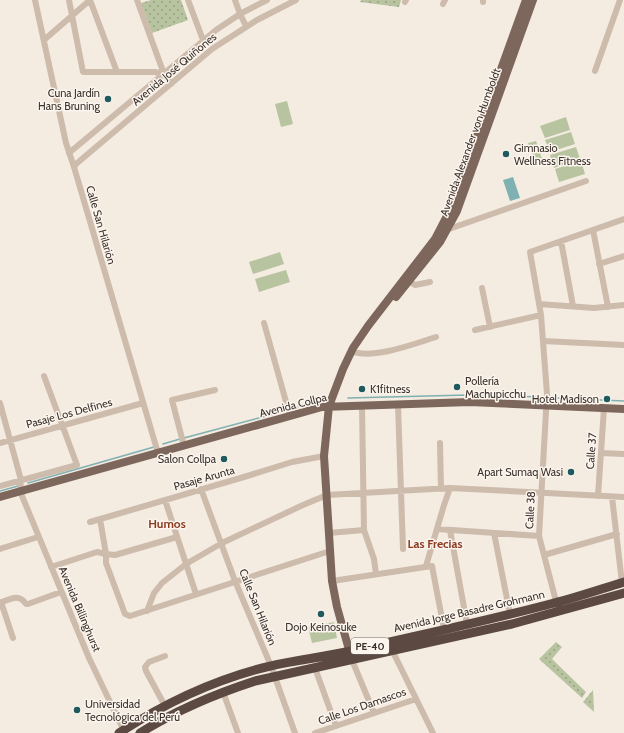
<svg xmlns="http://www.w3.org/2000/svg" width="624" height="733" font-family="Cabin,sans-serif">
	<style>
		.grass { fill: #b8c4a0 }
		.park { fill: url(#park-dots) }
		.water { fill: #7fb0b2 }
		.lines { fill: none; stroke-linecap: round; stroke-linejoin: round }
		.stream { stroke: #7fb0b2; stroke-width: 1.5 }
		.minor { stroke: #cdbbac; stroke-width: 6 }
		.major { stroke: #7d675c; stroke-width: 8 }
		.highway { stroke: #5c4a42; stroke-width: 9 }
		.poi-dot { fill: #1f5a5e; stroke: #fbf5ee; stroke-width: 1.5 }
		.labels { text-anchor: middle; dominant-baseline: central; stroke-width: 3; stroke-linejoin: round; paint-order: stroke }
		.shield { fill: #fbf5ee; stroke: #756b66; stroke-width: 1 }
		.shield-label { font-size: 10px; font-weight: bold; fill: #3b302b }
		.street-label { font-size: 11px; fill: #3b302b; stroke: #fbf5ee }
		.poi-label { font-size: 11px; fill: #3b302b; stroke: #fbf5ee; text-anchor: end }
		.neighbourhood-label { font-size: 12px; font-weight: bold; fill: #8c3b22; stroke: #fbf5ee }
	</style>
	<defs>
		<pattern id="park-dots" width="8" height="8" patternUnits="userSpaceOnUse"><rect width="8" height="8" fill="#b8c4a0"/><path d="M2 2h.1M6 6h.1" fill="none" stroke="#97a083" stroke-width="1.8" stroke-linecap="round"/></pattern>
	</defs>
	<rect width="100%" height="100%" fill="#f4ebe1"/>
	<path class="grass" d="M287,101L293,124L281,127L275,104Z
		M566,117L570,130L545,138L540,126Z
		M571,132L575,144L550,152L545,140Z
		M536,141L542,159L535,161L528,143Z
		M576,147L580,159L554,168L550,155Z
		M581,161L585,174L559,182L555,169Z
		M280,252L284,264L253,274L249,262Z
		M286,270L290,282L259,292L255,279Z
		M334,622L337,638L312,643L308,627Z"/>
	<path class="park" d="M151,0H181L188,20L152,33L141,3Z
		M361,0H401L399,7L360,2Z
		M556,642L562,647L552,659L586,692L582,698L539,659Z
		M593,690L594,712L583,702Z"/>
	<path class="water" d="M513,177L520,198L510,201L503,180Z"/>
	<g class="lines">
		<path class="stream" d="M348,398L468,395L540,397
			M557,398L624,401
			M293,408L324,399
			M184,438L285,411
			M163,444L180,439
			M28,483L154,447
			M0,491L18,486"/>
		<path class="minor" d="M35,0L66,143L74,167L158,453
			M69,0L83,72H155L164,74
			M90,0L117,72
			M137,0L164,74L171,84
			M188,0L203,40
			M235,0L240,14L246,26
			M405,2L406,0
			M483,2V0
			M443,4L445,0
			M44,40L90,0
			M595,71L620,0
			M69,153L216,30L240,14L267,0
			M74,167L76,164L212,49L257,20L296,0
			M446,227L449,229L586,181
			M593,230L608,307
			M561,241L573,306
			M599,264L624,256
			M405,279L415,285L430,282
			M482,288L490,327
			M539,304L594,308L624,305
			M541,315L530,252L624,219
			M264,323L290,416
			M475,330L541,315L547,394L539,536L557,605
			M543,341L624,345
			M351,351C372,360 414,344 436,337
			M0,403L21,480L20,491L89,658L125,733
			M398,405L403,549
			M362,406L364,530L374,559L376,574
			M0,443L143,403
			M440,443L441,489
			M184,446L172,400L215,390
			M601,453L624,454
			M0,486L77,465L44,376
			M201,489L235,581L271,666L295,733
			M598,496L604,408
			M612,497L622,583
			M165,500L196,594
			M100,519L106,554L115,555L177,537
			M90,522L244,477L292,462L324,456
			M437,529L539,536
			M450,530L467,624
			M329,533L364,530
			M494,533L510,614
			M0,549L38,537
			M544,555L617,534
			M426,566L444,505L450,488
			M51,567L97,552L106,554V563L125,614L130,616L330,551
			M332,581L432,566L444,629
			M1,602L13,638
			M0,603C10,599 19,593 26,604H28L61,592
			M147,611L154,593L162,583L186,564L222,543L303,505L327,495L450,488L624,497
			M392,650L433,733
			M352,660L374,713
			M315,668L336,726
			M223,692L238,733
			M165,706L146,671L145,667L149,662L165,656
			M315,733L416,699"/>
		<path class="major" d="M396,297L440,242L457,211L533,0
			M0,497L322,407L470,402L624,409
			M351,657L337,607L332,581L324,456L329,406L343,369L353,348L368,326L435,239L450,210L526,0"/>
		<path class="highway" d="M119,733C165,703 216,679 270,666C297,660 324,657 351,651C419,635 487,621 554,603C578,597 601,589 624,582
			M140,733C175,711 215,694 255,681L512,624L624,593"/>
	</g>
	<g class="poi-dot">
		<circle cx="108" cy="99" r="4"/>
		<circle cx="506" cy="154" r="4"/>
		<circle cx="457" cy="387" r="4"/>
		<circle cx="362" cy="389" r="4"/>
		<circle cx="607" cy="399" r="4"/>
		<circle cx="224" cy="459" r="4"/>
		<circle cx="571" cy="472" r="4"/>
		<circle cx="321" cy="614" r="4"/>
		<circle cx="77" cy="710" r="4"/>
	</g>
	<g class="labels">
		<rect class="shield" x="351" y="638" width="38" height="16" rx="3"/>
		<g class="shield-label">
			<text x="370" y="646">PE-40</text>
		</g>
		<g class="street-label">
			<text transform="translate(174 69) rotate(-40)">Avenida José Quiñones</text>
			<text transform="translate(470 142) rotate(-70)">Avenida Alexander von Humboldt</text>
			<text transform="translate(101 225) rotate(74)">Calle San Hilarión</text>
			<text transform="translate(293 405) rotate(-14)">Avenida Collpa</text>
			<text transform="translate(69 413) rotate(-15)">Pasaje Los Delfines</text>
			<text transform="translate(591 451) rotate(-86)">Calle 37</text>
			<text transform="translate(204 478) rotate(-16)">Pasaje Arunta</text>
			<text transform="translate(530 510) rotate(-87)">Calle 38</text>
			<text transform="translate(258 607) rotate(68)">Calle San Hilarión</text>
			<text transform="translate(80 609) rotate(67)">Avenida Billinghurst</text>
			<text transform="translate(469 611) rotate(-13)">Avenida Jorge Basadre Grohmann</text>
			<text transform="translate(362 706) rotate(-19)">Calle Los Damascos</text>
		</g>
		<g class="poi-label">
			<text x="100" y="93">Cuna Jardín<tspan x="100" dy="13">Hans Bruning</tspan></text>
			<text x="514" y="148" text-anchor="start">Gimnasio<tspan x="514" dy="13">Wellness Fitness</tspan></text>
			<text x="465" y="381" text-anchor="start">Pollería<tspan x="465" dy="13">Machupicchu</tspan></text>
			<text x="370" y="389" text-anchor="start">K1fitness</text>
			<text x="599" y="399">Hotel Madison</text>
			<text x="216" y="459">Salon Collpa</text>
			<text x="563" y="472">Apart Sumaq Wasi</text>
			<text x="321" y="627" text-anchor="middle">Dojo Keinosuke</text>
			<text x="85" y="704" text-anchor="start">Universidad<tspan x="85" dy="13">Tecnológica del Perú</tspan></text>
		</g>
		<g class="neighbourhood-label">
			<text x="167" y="523">Humos</text>
			<text x="435" y="543">Las Frecias</text>
		</g>
	</g>
</svg>
